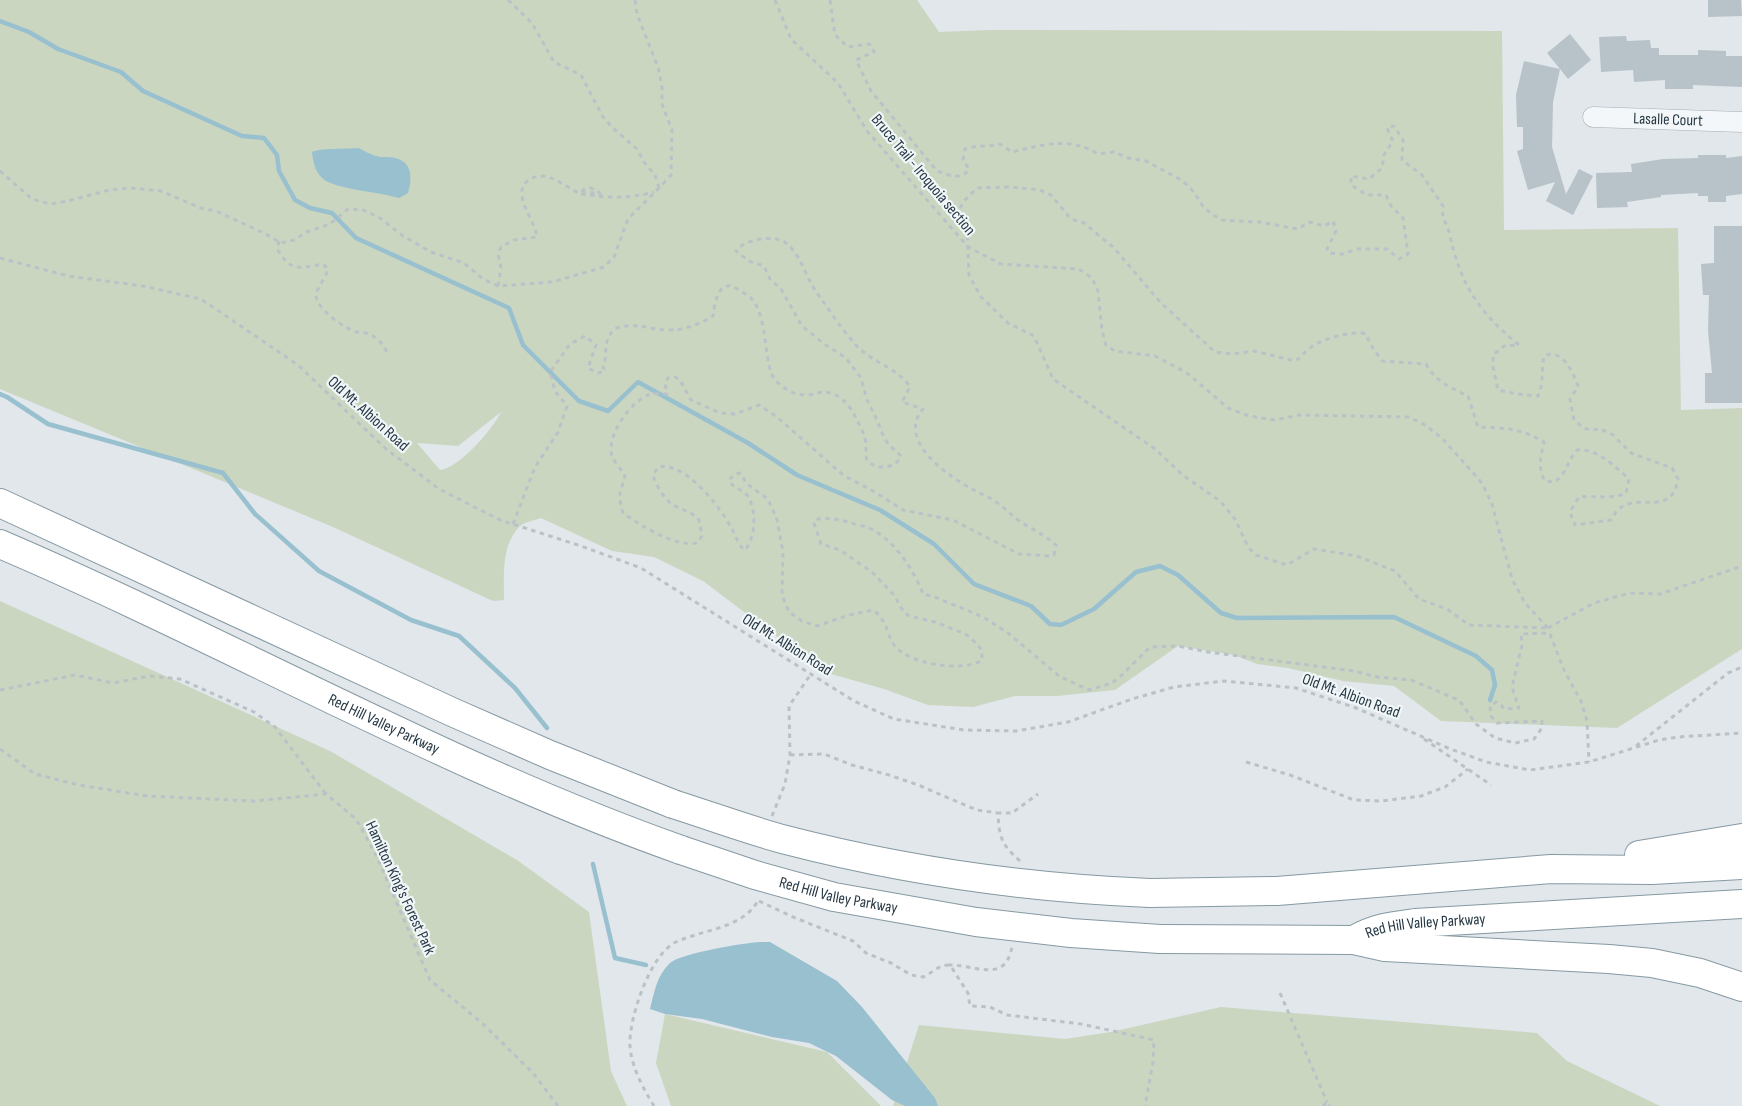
<svg xmlns="http://www.w3.org/2000/svg" width="1742" height="1106" font-family="'Sofia Sans Condensed',sans-serif">
	<style>
		.green { fill: #cbd6c1; fill-rule: evenodd }
		.water { fill: #98c0cf }
		.lines { fill: none; stroke-linecap: round; stroke-linejoin: round }
		.stream { stroke: #98c0cf; stroke-width: 4.5 }
		.building { fill: #b7c2c9 }
		.minor-casing { stroke: #a5afb6; stroke-width: 21 }
		.highway-casing { stroke: #8699a3; stroke-width: 30 }
		.path { stroke: #bbc2c7; stroke-width: 3; stroke-dasharray: 4.5 4.5; stroke-linecap: butt }
		.minor { stroke: #f4f7f9; stroke-width: 20 }
		.highway { stroke: #fff; stroke-width: 28 }
		.highway-bridge-casing { stroke: #8699a3; stroke-width: 30; stroke-linecap: butt }
		.highway-bridge { stroke: #fff; stroke-width: 28 }
		.labels { text-anchor: middle; dominant-baseline: central; stroke-width: 4.5; stroke-linejoin: round; paint-order: stroke }
		.street-label { font-size: 16px; fill: #273945; stroke: #f1f6f8 }
	</style>
	<rect width="100%" height="100%" fill="#e1e7eb"/>
	<path class="green" d="M0,0H917L939,32L990,30L1502,31L1504,230L1678,228L1681,410L1742,408V649L1617,728L1441,721L1394,686L1343,681L1288,668L1257,664L1234,655L1178,646L1115,690L1057,696H1015L973,707L928,705L884,689L824,672L703,581L654,557L612,551L541,518C535,520 524,522 519,527C501,546 504,577 504,600L493,601L333,527L0,389ZM501,412C494,427 460,468 440,470L417,443L458,446Z
		M0,601L330,751L517,860L589,912L611,1071L627,1106H0Z
		M1221,1007L1537,1033L1567,1061L1660,1106H893L919,1025L1065,1039L1111,1032Z
		M665,1014L827,1052L881,1106H671L656,1063Z"/>
	<path class="water" d="M359,148C364,151 370,154 376,156C382,158 389,156 395,158C413,162 412,179 408,193L399,198C379,192 343,190 326,181C316,175 313,163 312,152C320,148 347,149 359,148Z
		M760,942H770L837,981L862,1007L935,1098L938,1106H905L892,1100L836,1056L809,1043L772,1037L702,1019L665,1014L650,1009C654,993 657,975 670,963C681,953 744,943 760,942Z"/>
	<g class="lines">
		<path class="stream" d="M0,21L29,32L58,49L121,72L143,91L242,136L264,138L277,155L279,171L295,200L310,208L332,213L356,238L509,308L523,345L579,401L608,411L638,382L748,443L797,475L880,510L934,544L974,584L1031,606L1050,624L1061,625L1094,609L1136,572L1160,566L1178,575L1221,613L1237,618L1394,617L1476,656L1492,670L1495,685L1490,700
			M0,394L7,397L48,424L223,473L255,514L319,571L411,620L459,636L515,688L547,728
			M593,864L615,958L646,965"/>
	</g>
	<path class="building" d="M1708,0H1741L1742,16L1708,17Z
		M1570,34L1591,60L1568,79L1560,69L1553,102L1552,147L1566,194L1579,169L1593,176L1573,215L1546,201L1555,182L1528,190L1517,151L1523,149V127H1517L1516,95L1524,61L1560,69L1547,53Z
		M1626,36L1627,41L1650,40L1651,48H1659V55H1698V50L1726,51V56H1742V87L1693,85V89H1665V80L1634,82L1633,70L1601,72L1599,37Z
		M1698,155H1726V158L1742,156V194L1726,196V202H1708V196H1698V193L1661,195V197L1627,202L1628,207L1597,208L1596,173L1632,172L1631,164L1663,159L1698,158Z
		M1714,226H1742V403H1705V373H1712L1708,331L1709,295H1703L1701,264L1714,263Z"/>
	<g class="lines">
		<defs>
			<g id="minor">
				<path id="s1" d="M1593,117L1742,122"/>
			</g>
			<g id="highway">
				<path d="M0,503L452,712L550,755L673,804"/>
				<path id="s2" d="M0,544C229,642 446,767 681,850"/>
				<path d="M1639,855L1742,838"/>
				<path d="M1150,893L1277,891L1551,869L1652,870L1742,865"/>
				<path id="s3" d="M1160,939L1354,940C1374,928 1392,926 1415,923L1742,904"/>
				<path d="M1354,940L1385,947L1609,959L1652,963L1700,973L1742,987"/>
			</g>
		</defs>
		<use href="#minor" class="minor-casing"/>
		<use href="#highway" class="highway-casing"/>
		<path class="path" d="M508,0L532,23L554,62L581,75L603,117L614,129L637,149L644,162L655,175L659,188
			M635,0L637,14L658,67L662,87V104L672,130L671,175L665,181
			M775,0L791,39L838,83L867,131L968,247L1001,264L1079,269L1092,278L1098,291L1102,331L1106,345L1115,351L1155,356L1187,373L1228,408L1249,416L1274,420L1300,415L1409,417L1425,425L1442,438L1482,483L1492,504L1512,579L1525,603L1548,628
			M830,0L835,35L848,47L869,44L872,46L874,52L856,60L871,91L937,171C948,175 962,181 969,169L963,160L965,149C975,145 988,147 1000,144L1012,152C1043,145 1069,136 1098,154L1114,152L1128,158L1146,161L1170,174L1183,181L1194,192L1204,208L1221,220L1259,222L1298,229L1309,222L1324,226L1333,221L1336,231L1327,249L1329,253L1343,254L1357,249H1387L1399,259L1408,254L1403,218L1391,206L1386,195H1367L1351,185V176L1369,179L1382,168L1384,155L1393,141L1387,128L1394,126L1403,140L1402,160L1422,175L1443,206C1441,219 1446,221 1449,232C1460,283 1478,312 1519,345L1504,346L1493,355V367L1498,390L1517,394L1538,396C1544,383 1541,370 1544,356C1563,348 1572,371 1578,386L1570,399L1574,420L1584,428L1591,430L1601,429L1613,435L1631,453L1672,468L1678,479C1672,517 1641,493 1620,508C1616,510 1614,516 1611,520L1575,525L1570,512L1579,497C1594,495 1612,500 1626,493L1629,479C1614,466 1597,448 1577,450C1566,463 1569,470 1555,482L1545,481C1537,467 1541,457 1544,442C1520,428 1505,428 1478,427L1468,396C1451,388 1435,381 1426,364L1382,361L1370,344L1366,334C1354,330 1320,339 1310,348C1304,352 1302,357 1295,361L1254,351L1232,354L1215,352L1161,303L1114,248L1084,223L1071,219L1051,195L1040,190L1011,187L977,188L965,200L957,213L967,228L969,275L981,297L1008,323L1034,336L1053,379L1155,449L1184,476L1220,501L1235,519L1248,547L1256,555L1287,565L1314,549L1357,556L1395,571L1419,599L1447,609L1469,625L1548,628
			M0,171L32,199L50,204L68,201L109,190L131,188L161,191L201,208L216,211L266,234L281,243L294,240L307,232L330,224L348,209L363,210L380,218L403,236L431,252L464,263L483,279L498,286L552,282L604,267L614,257L628,219L666,181
			M581,194C607,198 628,199 654,192
			M279,241L277,249C292,273 299,268 323,264L328,269C326,278 317,287 316,295C315,308 345,329 357,332C362,333 366,332 371,335C379,339 383,345 387,352
			M0,258L68,276L143,286L201,299L298,365L385,448L439,489L500,520L581,546L641,568L854,701L894,719L964,730L1016,731L1068,722L1132,699L1174,687L1224,681L1296,688L1356,708L1448,748L1486,762L1530,770L1589,762L1659,740L1678,737L1742,733
			M498,286L501,268L498,254L501,247L514,240L537,237C535,224 527,214 523,201C521,193 521,185 529,180C546,168 565,187 581,194L587,192L600,194L597,190L590,188L583,190L581,194
			M513,524L535,467L558,432L567,406L555,391L550,372L570,344L585,336L596,345L588,368L598,373L605,371L603,367C609,352 601,345 614,329C638,321 648,330 669,330C685,330 700,324 713,316C715,299 720,275 740,291C744,293 749,296 752,299C769,319 763,368 776,381C783,388 794,395 804,395C810,396 816,393 822,392C839,392 849,404 856,418C859,425 864,432 865,439C867,446 865,453 867,461C879,470 891,469 901,458L900,455L888,444L882,433L877,420L867,400L861,378L846,358L823,343L802,326L781,289L770,279L764,266L749,261L736,251C744,239 775,234 786,243C801,255 805,275 815,290C828,308 841,329 856,345C871,362 898,368 910,387L902,402L923,409C896,440 948,476 972,489C980,494 988,496 996,502C1005,508 1012,516 1021,522C1033,530 1045,535 1056,545L1054,555L1050,556L1019,554L953,520L903,510L873,491L843,475L777,417L759,405L735,414L720,413L691,400L680,380L675,377L668,378L665,383L667,394C661,394 653,393 648,395C630,403 606,435 612,456C614,462 622,470 625,476L619,497L623,513C642,526 674,547 697,543L702,536L699,520C691,511 682,510 673,505C665,500 656,485 653,476L658,467C685,461 719,506 731,527C736,535 738,546 745,550C756,537 757,509 747,495C741,488 733,489 729,480L735,474L740,473L747,484L768,499L777,520L783,552L782,595L789,612L802,621L817,626L849,615L873,610C887,620 886,632 894,645C907,664 964,673 982,660V650L970,637L963,633L935,622L909,616L903,611L894,595L873,573L840,550L821,544L814,523L815,520C825,517 838,519 848,522C856,525 867,526 875,531C897,544 914,571 923,594L935,597L983,617L1008,633L1059,676L1089,690L1112,683L1122,675L1150,647L1178,646L1208,652L1354,671L1378,677L1411,680L1459,700L1476,724L1495,738L1515,743L1534,739L1542,728V721L1497,723L1491,716L1490,706L1496,702L1502,706L1504,709L1519,708L1512,687L1522,645L1521,634L1550,633
			M1548,628L1594,603L1630,593L1660,594L1742,566
			M1550,634L1564,670L1581,701L1587,721L1589,762
			M0,690L75,675L113,683L149,676L180,679L254,712L275,727L326,794
			M1424,739L1491,785
			M1636,746L1728,673L1742,667
			M0,749L35,774L79,785L147,796L254,801L326,794L356,819L376,855L430,980L482,1023L533,1073L558,1106
			M790,755L824,754L852,765L889,775L918,785L977,810L998,813
			M1246,762L1290,775L1354,800L1382,801L1421,796L1445,787L1468,769
			M772,816L785,784L790,755L789,706L811,674
			M1020,861C1002,845 999,838 998,813H1012L1038,794
			M759,901L793,917L853,941L866,953L891,963L911,975L923,977C933,973 937,965 950,965L968,993L970,1006L990,1007L1007,1015L1081,1024L1154,1040L1153,1062L1145,1106
			M948,965C974,964 1006,985 1012,946
			M1280,993L1327,1102
			M654,1106C643,1088 632,1068 630,1047C628,1020 650,954 676,942C704,929 743,929 759,899
			M1323,1106L1327,1102L1330,1106"/>
		<use href="#minor" class="minor"/>
		<use href="#highway" class="highway"/>
		<defs>
			<g id="highway-bridge">
				<path d="M673,804C711,816 748,830 786,840C906,871 1027,888 1150,893"/>
				<path id="s4" d="M681,850L755,875L834,897L976,922L1071,933L1160,939"/>
			</g>
		</defs>
		<use href="#highway-bridge" class="highway-bridge-casing"/>
		<use href="#highway-bridge" class="highway-bridge"/>
	</g>
	<g class="labels">
		<g class="street-label">
			<text stroke="none"><textPath href="#s1" startOffset="75">Lasalle Court</textPath></text>
			<text transform="translate(923 175) rotate(50)">Bruce Trail - Iroquoia section</text>
			<text transform="translate(368 414) rotate(42)">Old Mt. Albion Road</text>
			<text transform="translate(787 645) rotate(32)">Old Mt. Albion Road</text>
			<text transform="translate(1351 696) rotate(20)">Old Mt. Albion Road</text>
			<text stroke="none"><textPath href="#s2" startOffset="424">Red Hill Valley Parkway</textPath></text>
			<text transform="translate(400 888) rotate(65)">Hamilton King's Forest Park</text>
			<text stroke="none"><textPath href="#s4" startOffset="164">Red Hill Valley Parkway</textPath></text>
			<text stroke="none"><textPath href="#s3" startOffset="268">Red Hill Valley Parkway</textPath></text>
		</g>
	</g>
</svg>
